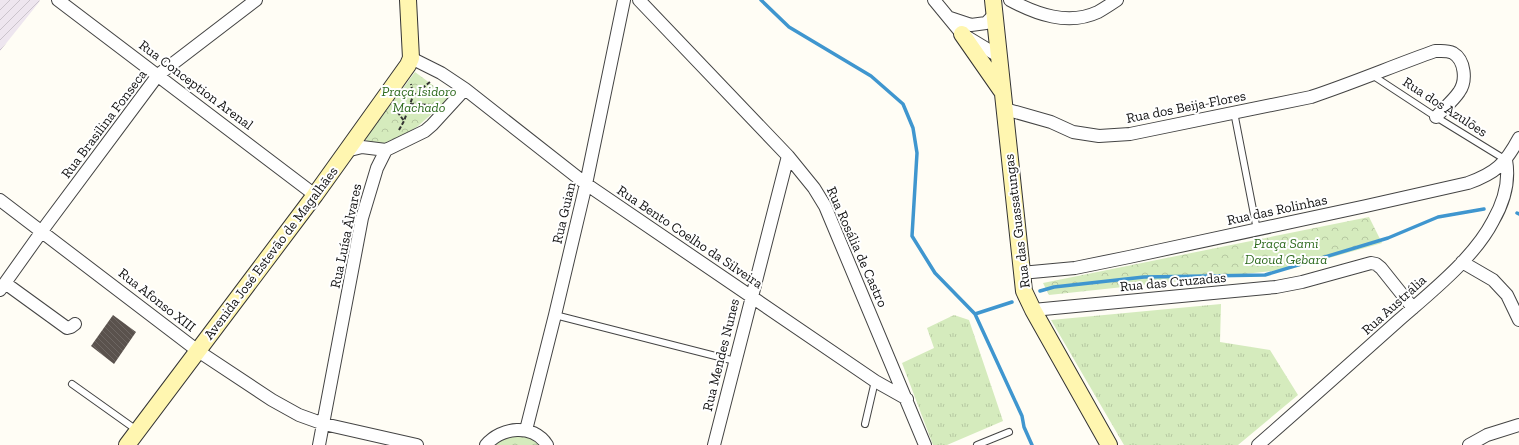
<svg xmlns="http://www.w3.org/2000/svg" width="1519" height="445" font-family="'Zilla Slab',serif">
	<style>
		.industrial { fill: url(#industrial-furrows) }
		.grass { fill: url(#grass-tufts) }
		.park { fill: url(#park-crowns) }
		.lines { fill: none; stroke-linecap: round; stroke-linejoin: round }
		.stream { stroke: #3f96cf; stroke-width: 3.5 }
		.building { fill: url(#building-back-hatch) }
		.lane-casing { stroke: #444; stroke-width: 8 }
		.street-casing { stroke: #444; stroke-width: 14 }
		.secondary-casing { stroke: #333; stroke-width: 18 }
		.path { stroke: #333; stroke-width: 2; stroke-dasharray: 4 2; stroke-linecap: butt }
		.lane { stroke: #fff; stroke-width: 6 }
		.street { stroke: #fff; stroke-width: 12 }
		.secondary { stroke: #fff6b0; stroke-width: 16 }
		.labels { text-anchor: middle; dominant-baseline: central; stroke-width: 4; stroke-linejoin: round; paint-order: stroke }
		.street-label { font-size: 14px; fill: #111; stroke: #fff }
		.park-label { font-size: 14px; font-style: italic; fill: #2f6b1f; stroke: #fff }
	</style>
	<defs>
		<pattern id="industrial-furrows" width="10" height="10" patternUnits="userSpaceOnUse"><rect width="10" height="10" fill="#eee6ef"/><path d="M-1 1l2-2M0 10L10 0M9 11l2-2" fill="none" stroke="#cbc4cc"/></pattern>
		<pattern id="grass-tufts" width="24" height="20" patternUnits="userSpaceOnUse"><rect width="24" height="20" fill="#d5ebbd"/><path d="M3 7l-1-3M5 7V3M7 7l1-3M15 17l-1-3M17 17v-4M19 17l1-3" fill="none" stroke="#b6c8a1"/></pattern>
		<pattern id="park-crowns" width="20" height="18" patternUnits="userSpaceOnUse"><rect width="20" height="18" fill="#d5ebbd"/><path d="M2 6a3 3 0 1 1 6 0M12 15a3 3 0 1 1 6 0" fill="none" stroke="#b6c8a1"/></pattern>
		<pattern id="building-back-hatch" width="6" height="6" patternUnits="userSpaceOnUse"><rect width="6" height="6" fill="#5a524d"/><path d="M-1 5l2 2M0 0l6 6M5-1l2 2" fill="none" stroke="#6d6662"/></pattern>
	</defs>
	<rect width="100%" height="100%" fill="#fffdf5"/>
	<path class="industrial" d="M0,0H39L40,1L0,51Z"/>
	<path class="grass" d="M1221,304L1220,342L1270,350L1298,395L1238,445H1124L1051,320Z
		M954,315L969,320L1003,421L947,445H933L902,363L934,348L927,328Z"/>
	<path class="park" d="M415,72L450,98L418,126L408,133L378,146L367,143L366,139L369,134Z
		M1369,217L1382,243L1290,269L1049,295L1043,283Z
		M520,432L543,445H490Z"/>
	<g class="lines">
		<path class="stream" d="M761,0L789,27L871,76L903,104L913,128L917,153L912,236L935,273L975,314L1022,416L1024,427L1032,445
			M1517,213L1519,214
			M1040,291L1054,287L1144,277L1265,275L1388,238L1438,217L1484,209
			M975,314L1012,302"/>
	</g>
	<path class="building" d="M113,315L136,332L114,364L91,346Z"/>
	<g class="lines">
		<defs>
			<path id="lane" d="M1372,75L1436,117L1506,160
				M1234,112L1257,230
				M555,315L735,361
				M72,384L138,431
				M865,424L875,381
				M977,445L1009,432"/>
			<path id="street" d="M58,0L315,195
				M639,0L788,156L814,188L825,206L925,445
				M934,0L962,34L1000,57
				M1010,0C1036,14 1068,26 1098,12C1105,8 1111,4 1117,0
				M950,18L971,25L986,23L994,15
				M411,58L441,73L465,89L586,184L875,381L907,399
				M1005,109L1051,122L1073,132L1099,136L1130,134L1311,97C1353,83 1393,66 1435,51C1441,51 1447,50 1453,53C1465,60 1467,81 1459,92C1453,101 1443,109 1436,117
				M346,151L362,147L386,150
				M0,200L198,351L272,400L299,415L324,424L417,445
				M1462,262L1493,280L1507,295L1519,320
				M1021,273L1075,268L1129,257L1366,206L1468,183C1496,173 1505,164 1519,138
				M5,283L67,328L71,327L75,324
				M0,290L47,224L158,75L256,0
				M1033,310L1276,287L1302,282L1371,263L1376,264L1381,268L1413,308
				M526,430L555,315L586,184L624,0
				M319,445L362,218L377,168L386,150L425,131L432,125L465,89
				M486,445C501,427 533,423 547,445
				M714,445L788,156
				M1258,445C1305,404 1352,362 1399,320C1431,292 1474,258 1493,221C1504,202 1510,182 1506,160
				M1469,445L1487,435L1519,425"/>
			<path id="secondary" d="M993,0L1024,291L1033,310L1109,445
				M962,34L1001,90
				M127,445L315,195L408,65L411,58L408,0"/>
		</defs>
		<use href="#lane" class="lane-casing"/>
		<use href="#street" class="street-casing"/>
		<use href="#secondary" class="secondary-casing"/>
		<path class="path" d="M413,96L431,81
			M410,104L433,105
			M394,107L404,121
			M399,130L404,121L413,96L411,84"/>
		<use href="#lane" class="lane"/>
		<use href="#street" class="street"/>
		<use href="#secondary" class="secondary"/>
	</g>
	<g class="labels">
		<g class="street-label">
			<text transform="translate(196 85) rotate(37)">Rua Conception Arenal</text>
			<text transform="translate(1186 107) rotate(-11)">Rua dos Beija-Flores</text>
			<text transform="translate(1445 107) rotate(33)">Rua dos Azulões</text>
			<text transform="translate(104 124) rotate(-53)">Rua Brasilina Fonseca</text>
			<text transform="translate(1277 210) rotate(-12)">Rua das Rolinhas</text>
			<text transform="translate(564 213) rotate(-77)">Rua Guian</text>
			<text transform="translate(1017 221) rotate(-97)">Rua das Guassatungas</text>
			<text transform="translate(346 236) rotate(-78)">Rua Luísa Álvares</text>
			<text transform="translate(690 237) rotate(34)">Rua Bento Coelho da Silveira</text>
			<text transform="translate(857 247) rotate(66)">Rua Rosália de Castro</text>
			<text transform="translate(271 253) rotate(-53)">Avenida José Estevão de Magalhães</text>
			<text transform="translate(1173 282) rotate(-5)">Rua das Cruzadas</text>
			<text transform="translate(157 300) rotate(38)">Rua Afonso XIII</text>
			<text transform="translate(1394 305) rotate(-42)">Rua Austrália</text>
			<text transform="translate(721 355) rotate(-76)">Rua Mendes Nunes</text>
		</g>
		<g class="park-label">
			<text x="419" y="91">Praça Isidoro<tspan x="419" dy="16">Machado</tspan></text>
			<text x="1286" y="243">Praça Sami<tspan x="1286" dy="16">Daoud Gebara</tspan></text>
		</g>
	</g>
</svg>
